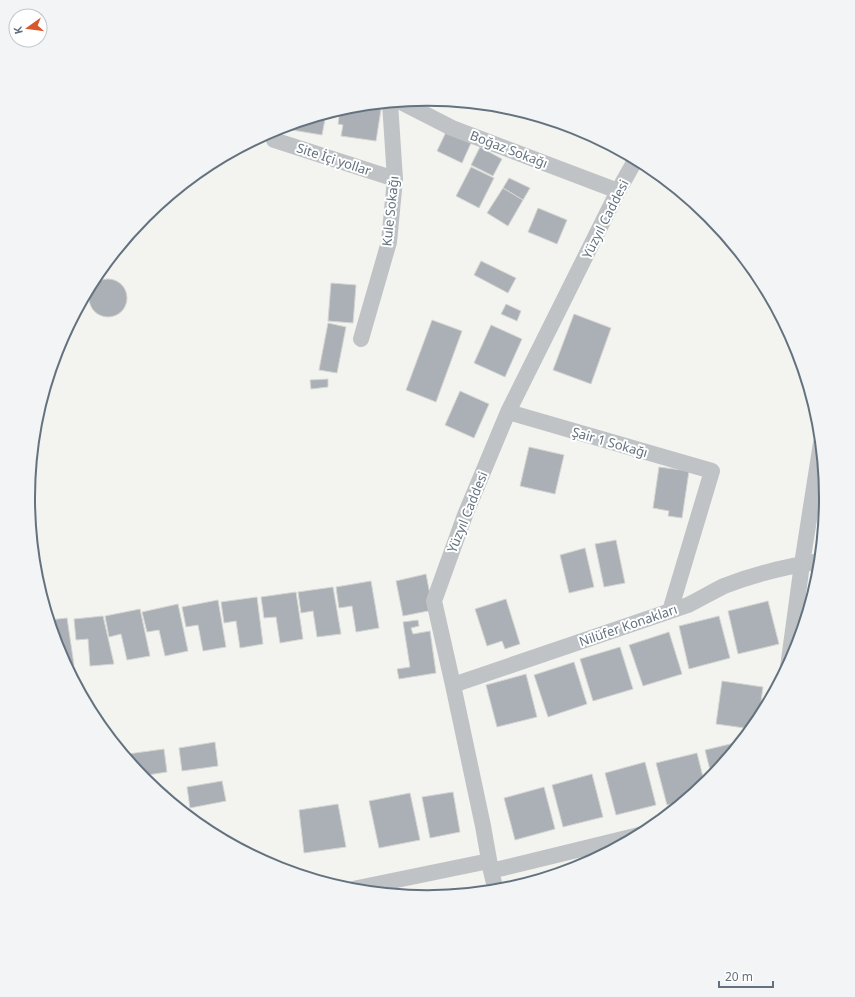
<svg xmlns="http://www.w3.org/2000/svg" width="855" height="997" font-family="'Noto Sans',sans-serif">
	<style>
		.building { fill: #aab0b5; stroke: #d5d5d2 }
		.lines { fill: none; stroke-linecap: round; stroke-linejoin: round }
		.street { stroke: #bfc3c6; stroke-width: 16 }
		.labels { text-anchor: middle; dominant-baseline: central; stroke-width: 4; stroke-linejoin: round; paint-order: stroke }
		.street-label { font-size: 13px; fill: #64727f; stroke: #fff }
		.rim { fill: none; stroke: #64727f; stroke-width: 2 }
	</style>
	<rect width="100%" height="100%" fill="#f3f4f0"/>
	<path class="building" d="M382,103L376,141L341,136L343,125L338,124L340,110L350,107Z
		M326,114L322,135L280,128Z
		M534,115L551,120L548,125Z
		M446,132L471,143L462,163L437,151Z
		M480,147L502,159L493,176L471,165Z
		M471,167L494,178L479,208L456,196Z
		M509,178L530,188L523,200L503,188Z
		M503,188L523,200L508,226L487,213Z
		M538,208L567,220L557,244L528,232Z
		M481,261L516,278L508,293L474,275Z
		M89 298a19 19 0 1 1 38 0a19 19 0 1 1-38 0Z
		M331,283L356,285L353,323L328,321Z
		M506,304L521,311L517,321L501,314Z
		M574,314L611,328L591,384L553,370Z
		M432,320L462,331L436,402L406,390Z
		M328,323L346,327L337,373L319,370Z
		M491,325L522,339L505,377L474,363Z
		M328,379V387L311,389L310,380Z
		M460,391L489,404L474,438L445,425Z
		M529,447L564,455L555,494L520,486Z
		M659,467L689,471L682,518L668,516L669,511L653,508Z
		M616,540L625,583L604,587L595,544Z
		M585,548L594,587L569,593L560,555Z
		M426,574L433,610L403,616L396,581Z
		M371,581L379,628L356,632L352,606L339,608L336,587Z
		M333,587L341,634L317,637L313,611L301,613L298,592Z
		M296,592L303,639L280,643L276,617L264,618L261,597Z
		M257,597L263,644L240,648L236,621L224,623L221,602Z
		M506,599L520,644L505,649L502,641L487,646L475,609Z
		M218,600L226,647L203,651L198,625L186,627L182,607Z
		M768,601L779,644L738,654L728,611Z
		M178,604L188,651L165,656L159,630L147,632L142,612Z
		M140,609L150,656L127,660L121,634L109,637L105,616Z
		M103,616L114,664L90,666L88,639L76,640L74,619Z
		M719,616L730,658L689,669L679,626Z
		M67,618L74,665L66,666L58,651L49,620Z
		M418,620L419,626L411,628L413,634L430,631L436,673L399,679L397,669L410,667L403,622Z
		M669,632L682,674L643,686L629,645Z
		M620,647L633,689L593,701L580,659Z
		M574,662L587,704L548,717L534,675Z
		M526,674L537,717L497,727L486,685Z
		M722,681L763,687L758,723L752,729L716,724Z
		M743,741L712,778L705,750Z
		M215,742L218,766L182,771L179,748Z
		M164,749L167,772L141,776L129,762L128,754Z
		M697,753L705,785L686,800L667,805L656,763Z
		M645,762L656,805L616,815L605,773Z
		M592,774L603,817L563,827L552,785Z
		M222,781L226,801L190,808L187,787Z
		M544,787L555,829L515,840L504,798Z
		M167,790L169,800L158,791Z
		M453,792L460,832L430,838L422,797Z
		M410,793L420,840L379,848L369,801Z
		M338,804L346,847L304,853L299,810Z"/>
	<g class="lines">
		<path class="street" d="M401,102L452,128L618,191
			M274,140L395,179
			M361,339L389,242L395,179L390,103
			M508,412L712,471L670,611
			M788,667L802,564L821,443
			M453,685L688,605C700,599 712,592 724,586C755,574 788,566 821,561
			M491,871L643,834
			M348,890L489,861
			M496,891L491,871L483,826L453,685L434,601L465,515L508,412L618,191L636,159"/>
	</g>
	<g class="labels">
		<g class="street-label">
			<text transform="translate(509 149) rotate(21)">Boğaz Sokağı</text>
			<text transform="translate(334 159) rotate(18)">Site İçi yollar</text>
			<text transform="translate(390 211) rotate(-84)">Kule Sokağı</text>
			<text transform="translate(605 219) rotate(-63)">Yüzyıl Caddesi</text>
			<text transform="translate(610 442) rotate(16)">Şair 1 Sokağı</text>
			<text transform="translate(467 512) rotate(-68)">Yüzyıl Caddesi</text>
			<text transform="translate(628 625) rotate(-19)">Nilüfer Konakları</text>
		</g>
	</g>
	<path d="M0 0H855V997H0ZM35 498a392 392 0 1 1 784 0a392 392 0 1 1-784 0Z" fill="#f3f4f5" fill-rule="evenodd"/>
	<path class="rim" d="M35 498a392 392 0 1 1 784 0a392 392 0 1 1-784 0Z"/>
	<g transform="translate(28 28) rotate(256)"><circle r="19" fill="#ffffff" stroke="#c1c7cc"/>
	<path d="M0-3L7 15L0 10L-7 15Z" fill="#d8572b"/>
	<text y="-6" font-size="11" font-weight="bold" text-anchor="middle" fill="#64727f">K</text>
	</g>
	<path d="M719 981v6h54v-6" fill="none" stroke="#64727f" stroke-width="2"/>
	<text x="725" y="981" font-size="12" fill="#64727f" stroke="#ffffff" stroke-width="3" paint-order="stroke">20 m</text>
</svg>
